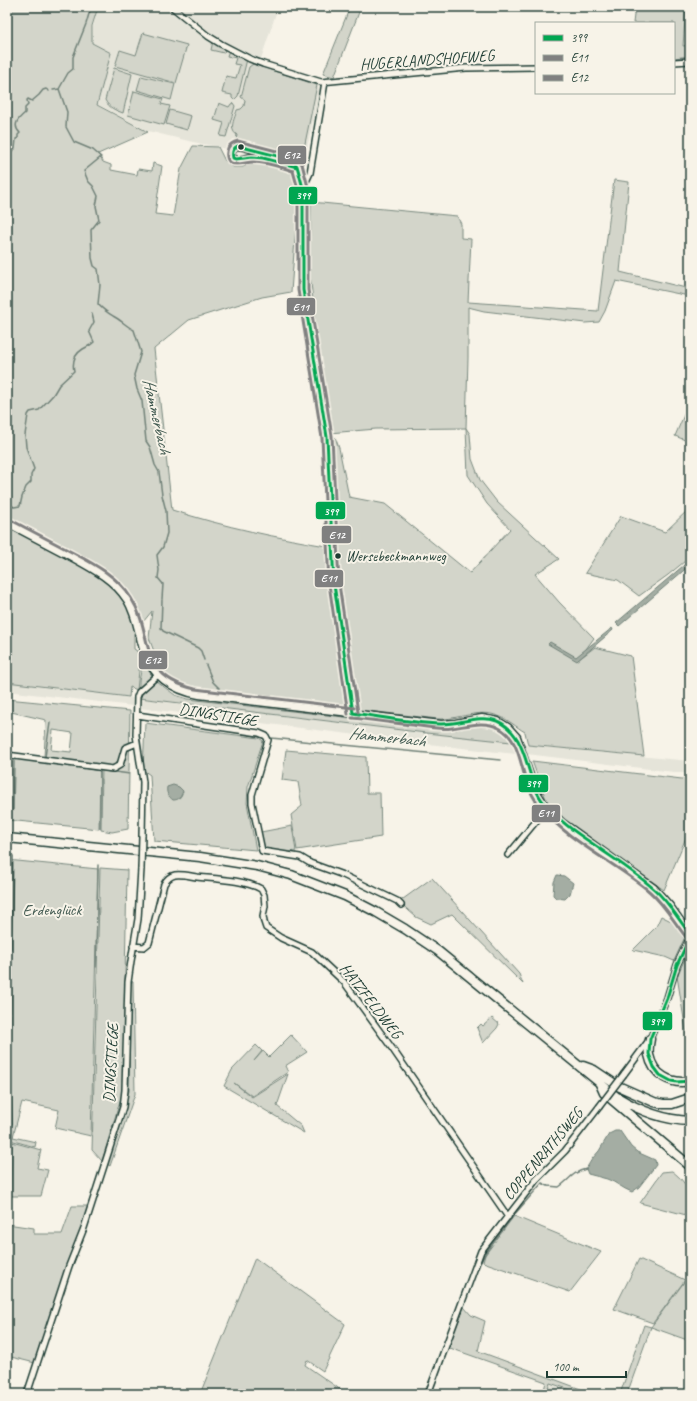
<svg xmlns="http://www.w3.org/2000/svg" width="697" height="1401" font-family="Caveat,sans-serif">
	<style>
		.built { fill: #e5e4d9 }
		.green { fill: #d3d5ca; stroke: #79897f; fill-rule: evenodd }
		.water { fill: #a4ada3; stroke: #6f8077 }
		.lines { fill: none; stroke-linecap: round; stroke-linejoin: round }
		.stream { stroke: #6f8077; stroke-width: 1.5 }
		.minor-casing { stroke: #1f3d34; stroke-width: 8 }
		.tertiary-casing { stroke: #1f3d34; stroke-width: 9 }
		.trunk-casing { stroke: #1f3d34; stroke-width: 11 }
		.minor { stroke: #f7f3e8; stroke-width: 5 }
		.tertiary { stroke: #f7f3e8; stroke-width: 6 }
		.trunk { stroke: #f7f3e8; stroke-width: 8 }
		.minor-bridge-casing { stroke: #1f3d34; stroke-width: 8; stroke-linecap: butt }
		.minor-bridge { stroke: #f7f3e8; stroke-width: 5 }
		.bus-1-casing { stroke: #f7f3e8; stroke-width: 6 }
		.bus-2-casing { stroke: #f7f3e8; stroke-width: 6 }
		.bus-3-casing { stroke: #f7f3e8; stroke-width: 6 }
		.bus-1 { stroke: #00a651; stroke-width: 3 }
		.bus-2 { stroke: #808080; stroke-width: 3 }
		.bus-3 { stroke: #808080; stroke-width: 3 }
		.bus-dot { fill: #1f3d34; stroke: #f7f3e8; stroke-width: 1.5 }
		.labels { text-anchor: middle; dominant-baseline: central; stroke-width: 4; stroke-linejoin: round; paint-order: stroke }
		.bus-label { font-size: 15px; fill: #1f3d34; stroke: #f7f3e8; text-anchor: start }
		.street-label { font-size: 16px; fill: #1f3d34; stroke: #f7f3e8 }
		.park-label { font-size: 16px; fill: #435b52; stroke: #f7f3e8 }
		.water-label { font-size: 17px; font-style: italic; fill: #405950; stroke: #f7f3e8 }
		.line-badge { stroke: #f7f3e8; stroke-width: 1.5 }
		.badge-label { font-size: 11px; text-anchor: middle; font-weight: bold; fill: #fff }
	</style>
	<rect width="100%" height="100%" fill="#f7f3e8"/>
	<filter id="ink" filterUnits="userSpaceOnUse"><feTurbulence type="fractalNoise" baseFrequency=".025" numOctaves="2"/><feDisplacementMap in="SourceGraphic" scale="8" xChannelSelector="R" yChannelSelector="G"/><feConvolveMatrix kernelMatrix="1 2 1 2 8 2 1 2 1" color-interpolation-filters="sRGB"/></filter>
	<g filter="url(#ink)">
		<path class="built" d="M98,7H278L259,65L321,87L303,165L193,142L148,131L97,104L111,53L92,43L93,26Z
			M7,682L134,698L133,706L7,691Z
			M141,699L426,733L511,742L516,754L445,746L140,708Z
			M524,745L690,761V774L527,754Z
			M549,1383L580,1394H547Z"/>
		<path class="green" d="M7,7H98L92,26V43L111,53L97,105L148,132L98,154L103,162L111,165V170L137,175L138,169L152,171L153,163L162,166L155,214L173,216L181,169L193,146L218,147L225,161L233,167H243L256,161L287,168L299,186L291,292L262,297L189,320L154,349L172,510C225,527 278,538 332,547L330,436L335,437L339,448L349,497L385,504L470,573L510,529L487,504L468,475L466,428L376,429L329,433L310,275L311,202L457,216L461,224V238L471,239L468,302L598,311L614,180L629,182L620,272L690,289L689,296L616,281L605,311L599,322L585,323L484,311L468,307V358L466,428L470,434L472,459L480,480L497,502L559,559L535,574L559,602L594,638L578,660L595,647L631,656L644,756L528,745L525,732C516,727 508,719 498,716C479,708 458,720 438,719L265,699L182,687L162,673L149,638L152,611L134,633V649L137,651L140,661L137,690L130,687L129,697L7,682Z
			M350,7H361L334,77L323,74Z
			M635,7H686L683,46L690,45V56L674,58V23H633Z
			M143,33L187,45L176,83L115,66L120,50L136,55Z
			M213,41L225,48L224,53L211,50Z
			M229,50L247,59L238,96L234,100L232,98V95L222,93L226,76L236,78L240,65L234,64L236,58L227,56Z
			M253,64L317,85L302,158L236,140L237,135C228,129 235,118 237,110L241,109L244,106L245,100L241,97L249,67Z
			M114,68L132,74L123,113C115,110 109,108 105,100Z
			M141,76L175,84L171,100L137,90Z
			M134,91L163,99L161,104L170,106L164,125L128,115Z
			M219,103L229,107L231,104L233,103L235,106L226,137L220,136L224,123L214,120Z
			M170,110L191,116L187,130L166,124Z
			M690,401V442L675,436Z
			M690,508V557L668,575L639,596L618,580L585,573L621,516L665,532Z
			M143,662L153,677L139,689V681Z
			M156,681L175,695L188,699L456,730C464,728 473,724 481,724C493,724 505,732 511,742L426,733L139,698L147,688Z
			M7,699L130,711L128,829L112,832L101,830L102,766L44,757L46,720L7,711ZM53,730L73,733L71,752L51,750Z
			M145,723L259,738L263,741L248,787L247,803L256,850L154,841L150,775L143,770Z
			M286,750L366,757L367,793H380L381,837L297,850L291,815L302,806L298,782L282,780Z
			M7,757L100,770L99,829L7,820Z
			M532,761L690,780V828L664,890L567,822L547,802Z
			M292,826L296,851L283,853L265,850L261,832Z
			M7,860L98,869L91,1136L55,1128L59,1110L22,1102L13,1137L36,1142L35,1147L10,1140L8,1198Z
			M100,868L127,870L123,1091L102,1161L92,1150Z
			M432,878L519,974L523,984L452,914L431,924L416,917L399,902Z
			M661,916L673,922L684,939L674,961L665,957L633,950L656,927Z
			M690,948V1056L677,976Z
			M130,980L133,982L135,1094L110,1166L107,1164L129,1091Z
			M492,1018L499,1024L497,1028L483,1043L477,1028L481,1024L483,1026Z
			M291,1035L307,1052L285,1066L288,1072L252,1096L234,1083L252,1097L288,1074L277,1106L301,1126L304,1133L224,1086L232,1070L256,1045L262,1051L254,1061L263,1051L269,1057Z
			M12,1142L41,1150L37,1168L48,1170L41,1196H11V1195Z
			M672,1171C690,1185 690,1194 690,1216L640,1203L662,1172Z
			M72,1206H89L35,1363L7,1356V1224L34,1228V1234H62Z
			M514,1216L601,1252L570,1292L483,1262L485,1255Z
			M255,1258L345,1324L323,1371L307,1360L305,1365L347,1394H200Z
			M639,1259L685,1280L653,1323L614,1309Z
			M690,1274V1341L651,1327L627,1394H620L644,1325L651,1327Z
			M464,1307L471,1315L485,1321L478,1351L594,1394H583L550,1383L546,1394H543L546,1382L450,1348L449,1345Z"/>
		<path class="water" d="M690,560V565L619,626L616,623Z
			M612,628L613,630L577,661L548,644L550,642L576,657Z
			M173,785L179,787L183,791C181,797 179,800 173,800C168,796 166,793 167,787Z
			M557,875L564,876L573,883L570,894L565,899L556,898L553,895L554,882Z
			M615,1131H620L631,1147L637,1152L655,1160L656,1165L639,1187L632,1192C623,1189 616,1182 607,1179C601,1177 594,1176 588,1174L586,1169L592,1159L599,1151L609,1134Z"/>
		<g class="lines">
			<path class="stream" d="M91,7L86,24L73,57V69L68,73L59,89L67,112L66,127L74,142L93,150L101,157L84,171L88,181L93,186L98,196L96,206L99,220L91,230L92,258L94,266L98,269L100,285L98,304C103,310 107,312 113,316C121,320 126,326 134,330L141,352L134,375L137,389L142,401L146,441L150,447L155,465L159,472L162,495L166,511L167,533L163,547L157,555L159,570L158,578L163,584L162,599
				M53,90L59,89
				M7,154L15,149L16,139L18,138V135L20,133C12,125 18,119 25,113V108L28,105L27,100L28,99L32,101L39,95L43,90L46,89L49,91
				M7,503L14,507L20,506L22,497L26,487L31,482V475L34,469L26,447L25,435L28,415L30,412L39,410L53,395L59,385L74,371C72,362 75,354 83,349C88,346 90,346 94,342L89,331L94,322L92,314
				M162,600L161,628L163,631L198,648L201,651L204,660
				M206,665L213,682L223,692
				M219,724L242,727
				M242,734L263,737
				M271,738L500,760
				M45,757L50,723
				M84,768L96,770
				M100,770L111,772
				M115,772L130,774
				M13,810L14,758
				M100,828V770
				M7,855L13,856L11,949
				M96,967L98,865
				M10,1061L11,976
				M10,1067L9,1089H11L12,1124
				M8,1187L10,1143
				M481,1262L486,1252L513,1216L542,1183L548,1186L559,1187C569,1180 573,1172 586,1169"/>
			<defs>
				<path id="minor" d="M172,7L208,36L221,44L250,59L263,64L321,82L466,68L536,67
					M674,62L690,61
					M325,82L310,173L303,188L302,276L304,301L327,437L334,584L353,713
					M297,167C283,163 267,157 252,157C245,157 240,161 233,158C231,153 233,147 238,146L293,160C300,166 299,180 303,188
					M137,715L259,733L266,736L268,740L252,795V803L262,851L300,857L310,863L343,875L397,901L401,905
					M7,755L113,769L120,765L125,748L137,743
					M142,836L143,782L136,735L137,697L139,692L158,675
					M508,855L547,808
					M133,946L144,947L149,943L164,884C167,879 170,876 175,875C182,874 190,876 197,877C216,879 245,880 261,889L264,895L265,906L263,916L264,922L266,928L281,938L312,952L344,982L394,1051L508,1217
					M624,1074L650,1039L667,998L677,965L690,937
					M27,1394L69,1266L84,1228L123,1107L125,1090L128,982L131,961L138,919L141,869
					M428,1394L481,1251L536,1180L565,1151L599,1107"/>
				<path id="tertiary" d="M7,523C26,533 45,543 64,553C87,566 112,577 127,600C136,615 138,632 143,649C150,675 173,691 199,695L441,724L456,723L482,718L498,721L508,727L517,737L533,784L539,796L547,808L563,823L654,888L670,906L690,934"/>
				<path id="trunk" d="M7,838L200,857L257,866L291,875L345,896L376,912L405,929L438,951L617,1097C640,1111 663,1120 690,1121
					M650,1039C649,1044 648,1050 649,1055C653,1075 671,1085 690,1081
					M583,1066L594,1070L618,1086L654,1102L663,1104H672L690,1098
					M600,1084L604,1093L690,1166"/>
			</defs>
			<use href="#minor" class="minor-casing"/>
			<use href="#tertiary" class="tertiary-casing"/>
			<use href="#trunk" class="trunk-casing"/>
			<use href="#minor" class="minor"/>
			<use href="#tertiary" class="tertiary"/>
			<use href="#trunk" class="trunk"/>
			<defs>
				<path id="minor-bridge" d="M141,869L142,836
					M599,1107L624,1074"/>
			</defs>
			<use href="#minor-bridge" class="minor-bridge-casing"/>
			<use href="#minor-bridge" class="minor-bridge"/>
			<defs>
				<path id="bus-1" d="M297,167L263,158L252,157L236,159L233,158C232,153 233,148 238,146L293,160L297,166L303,188V290L327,437L334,584L353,713
					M353,713C382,717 412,723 440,724C459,725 479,714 497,721C530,735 524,779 544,803C558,820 575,832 593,844C614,859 635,872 654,889C669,902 678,919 690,934
					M690,937L677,965L667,998L650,1039L649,1054L654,1067L660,1075L671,1081L677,1082L690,1081"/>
				<path id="bus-2" d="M293,171L298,189V290L322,438L329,584L348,714
					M352,718C372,720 393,723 413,725C426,727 439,730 452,728C467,726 484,720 499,728C519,738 520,765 527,783C530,792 535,800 540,807C569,842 616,863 650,892C665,905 674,922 686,937"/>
				<path id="bus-3" d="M293,171C280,167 267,162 253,162C246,162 238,166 231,163C226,160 226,153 228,148C230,144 234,142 238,141L296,156L302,164L308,187V290L332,436L339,584L358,712
					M9,519C28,529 47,539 66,549C90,562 116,574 131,598C155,635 135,675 195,689L354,708"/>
			</defs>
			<use href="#bus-1" class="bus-1-casing"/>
			<use href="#bus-2" class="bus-2-casing"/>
			<use href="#bus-3" class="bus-3-casing"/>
			<use href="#bus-1" class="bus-1"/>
			<use href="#bus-2" class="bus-2"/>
			<use href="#bus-3" class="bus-3"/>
		</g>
	</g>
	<g class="bus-dot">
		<circle cx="241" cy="147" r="3.5"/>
		<circle cx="338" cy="556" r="3.5"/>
	</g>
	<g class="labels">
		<g class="bus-label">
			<text x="346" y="556">Wersebeckmannweg</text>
		</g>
		<g class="street-label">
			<text transform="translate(427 60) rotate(-4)">HUGERLANDSHOFWEG</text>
			<text transform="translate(218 715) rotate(9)">DINGSTIEGE</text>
			<text transform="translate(371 1001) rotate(52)">HATZFELDWEG</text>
			<text transform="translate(111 1063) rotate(-87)">DINGSTIEGE</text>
			<text transform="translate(543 1154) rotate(-50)">COPPENRATHSWEG</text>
		</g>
		<g class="park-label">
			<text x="52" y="910">Erdenglück</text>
		</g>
		<g class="water-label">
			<text transform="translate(157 416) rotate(77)">Hammerbach</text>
			<text transform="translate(387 737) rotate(6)">Hammerbach</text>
		</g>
	</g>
	<g class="line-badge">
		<rect x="277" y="145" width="30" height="20" rx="4" fill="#808080"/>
		<rect x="288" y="186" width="30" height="19" rx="4" fill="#00a651"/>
		<rect x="286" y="297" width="30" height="19" rx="4" fill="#808080"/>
		<rect x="315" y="501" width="31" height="19" rx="4" fill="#00a651"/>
		<rect x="321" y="525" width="31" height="19" rx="4" fill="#808080"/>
		<rect x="314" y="569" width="30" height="19" rx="4" fill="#808080"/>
		<rect x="138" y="650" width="30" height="20" rx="4" fill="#808080"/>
		<rect x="518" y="774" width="31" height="19" rx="4" fill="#00a651"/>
		<rect x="531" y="804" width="30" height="19" rx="4" fill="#808080"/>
		<rect x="642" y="1011" width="31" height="20" rx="4" fill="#00a651"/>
	</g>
	<g class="badge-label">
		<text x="292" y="159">E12</text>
		<text x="303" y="199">399</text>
		<text x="301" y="311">E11</text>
		<text x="331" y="515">399</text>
		<text x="337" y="539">E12</text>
		<text x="329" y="582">E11</text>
		<text x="153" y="664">E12</text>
		<text x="533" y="787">399</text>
		<text x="546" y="817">E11</text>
		<text x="657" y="1025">399</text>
	</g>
	<rect width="697" height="1401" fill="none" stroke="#f7f3e8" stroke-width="24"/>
	<rect x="12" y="12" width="673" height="1377" fill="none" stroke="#1f3d34" stroke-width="1.5" filter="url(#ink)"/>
	<rect x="535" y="22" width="140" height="72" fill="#f7f3e8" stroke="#a1aaa0"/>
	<rect x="543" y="35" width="20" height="6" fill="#00a651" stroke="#a1aaa0"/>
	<text x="571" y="42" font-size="12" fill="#1f3d34">399</text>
	<rect x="543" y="55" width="20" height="6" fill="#808080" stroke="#a1aaa0"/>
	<text x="571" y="62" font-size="12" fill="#1f3d34">E11</text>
	<rect x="543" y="75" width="20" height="6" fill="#808080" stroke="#a1aaa0"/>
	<text x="571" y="82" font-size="12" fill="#1f3d34">E12</text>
	<path d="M547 1371v6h79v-6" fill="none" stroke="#1f3d34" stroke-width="2"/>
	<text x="553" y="1371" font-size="12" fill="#1f3d34" stroke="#f7f3e8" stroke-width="3" paint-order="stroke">100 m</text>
</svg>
